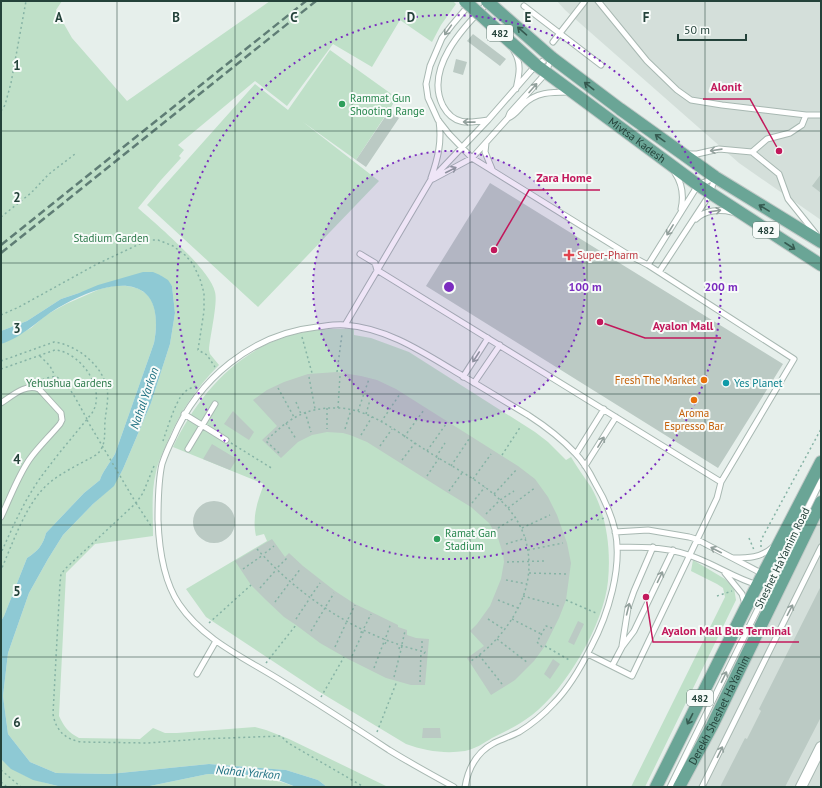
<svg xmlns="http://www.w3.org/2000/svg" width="822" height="788" font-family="'PT Sans',sans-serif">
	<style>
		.built { fill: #d4dfda }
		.green { fill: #bfe0c8 }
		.water { fill: #8ec9d4 }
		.building { fill: #bbcac4 }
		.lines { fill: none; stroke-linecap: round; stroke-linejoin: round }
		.lane-casing { stroke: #a8b8b2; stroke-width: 7 }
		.street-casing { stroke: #a8b8b2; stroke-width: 12 }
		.primary-casing { stroke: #c2cac8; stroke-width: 14 }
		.path { stroke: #86b3a5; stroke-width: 1.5; stroke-dasharray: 2 3; stroke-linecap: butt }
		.lane { stroke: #fff; stroke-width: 5 }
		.street { stroke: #fff; stroke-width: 10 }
		.primary { stroke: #6aa596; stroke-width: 12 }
		.rail { stroke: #5f7d75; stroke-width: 2.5; stroke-dasharray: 8 4; stroke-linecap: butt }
		.primary-bridge-casing { stroke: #c2cac8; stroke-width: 14; stroke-linecap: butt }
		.path-bridge { stroke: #86b3a5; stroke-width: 1.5; stroke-dasharray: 2 3; stroke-linecap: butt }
		.primary-bridge { stroke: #6aa596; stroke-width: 12 }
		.oneway { stroke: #92a09c }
		.oneway2 { stroke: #365b51 }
		.grid { fill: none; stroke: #24423a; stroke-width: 1; stroke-opacity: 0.55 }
		.ring { fill: none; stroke: #7b2cbf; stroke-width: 2; stroke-dasharray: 2 4 }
		.leisure-dot { fill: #2e9e5b; stroke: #f7fbf9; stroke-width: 1.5 }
		.health-dot { fill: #e0444e; stroke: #f7fbf9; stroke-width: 1.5 }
		.food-dot { fill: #e8710a; stroke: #f7fbf9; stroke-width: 1.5 }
		.culture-dot { fill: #0f9aa8; stroke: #f7fbf9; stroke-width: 1.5 }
		.labels { text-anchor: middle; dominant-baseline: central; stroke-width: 4; stroke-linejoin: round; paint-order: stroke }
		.shield { fill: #f7fbf9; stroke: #637a73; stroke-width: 1 }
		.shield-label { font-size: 10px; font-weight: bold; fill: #24423a }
		.leisure-label { font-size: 11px; fill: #27864d; stroke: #f7fbf9; text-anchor: start }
		.street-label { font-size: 11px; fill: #24423a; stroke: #f7fbf9 }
		.park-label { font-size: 11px; fill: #2d7a4b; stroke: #f7fbf9 }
		.health-label { font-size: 11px; fill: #be3a42; stroke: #f7fbf9; text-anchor: start }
		.food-label { font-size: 11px; fill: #c56008; stroke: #f7fbf9; text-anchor: end }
		.culture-label { font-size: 11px; fill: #0d838f; stroke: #f7fbf9; text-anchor: start }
		.water-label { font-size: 12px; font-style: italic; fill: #1c6f80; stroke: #f7fbf9 }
		.grid-label { font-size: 13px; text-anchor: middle; font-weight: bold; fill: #24423a; stroke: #f7fbf9; stroke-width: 4; stroke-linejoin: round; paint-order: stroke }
		.centre { fill: #7b2cbf; stroke: #f7fbf9; stroke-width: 2 }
		.ring-label { font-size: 12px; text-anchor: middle; font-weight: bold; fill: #7b2cbf; stroke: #f7fbf9; stroke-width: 4; stroke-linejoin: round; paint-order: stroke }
		.leader { fill: none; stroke: #c2185b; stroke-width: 1.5 }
		.callout-dot { fill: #c2185b; stroke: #f7fbf9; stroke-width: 1.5 }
		.callout-label { font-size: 12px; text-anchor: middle; font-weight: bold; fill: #c2185b; stroke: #f7fbf9; stroke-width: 4; stroke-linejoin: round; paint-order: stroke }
	</style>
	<rect width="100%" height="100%" fill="#e6efeb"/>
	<path class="built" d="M557,1H821V220L739,163L565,10Z
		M821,512V787H684Z"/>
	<path class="green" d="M1,1H62L56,10L72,38L127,101L270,1H453L456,4L441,25L432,42L400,20L372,67L333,44L287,106L255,81L178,145L184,150L179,156L181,158L161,180L138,208C157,225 210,269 215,292C218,303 210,336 209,350L210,354L219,365C196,388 179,413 167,443C163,452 158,462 156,472C151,492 153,514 153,536L95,544L66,573L59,716C65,728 68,732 79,738L140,739L153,728L165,733H177L255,727L266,730L289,739L388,787H327L318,780L286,770L209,764L110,774L56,773L30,762L8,734L3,696L8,653L29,593L48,559L63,535L93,504L113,486L123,469L151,403L170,344L175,313L172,286L160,275L79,293L61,299L27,321L1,331Z
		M330,50L397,98L356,160L303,122L379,181L258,307L147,205L255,84L288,110Z
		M117,285C125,286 135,286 142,291C159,300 157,327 154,343L115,454C111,461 101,474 100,480L84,493L46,533C43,545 38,551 27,558L4,616L1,621V344L31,328L46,315L66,304L100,289Z
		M329,329H354V335L371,338L409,352L535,432L548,442L566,460L571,457C577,467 584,477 591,487C607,515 611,550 608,581C604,624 566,689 532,715C519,725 506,731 492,738C484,743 475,749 465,751C445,754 425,751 406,744L318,691L206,617L186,589L267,541L264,534L256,536C252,518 257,502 264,484L173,447C199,392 243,343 305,332C313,330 321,330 329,329Z
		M693,560L725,579L734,588L736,600L645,787H631L725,597L723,588L717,584L691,571Z
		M1,759C20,777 38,781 62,787H1Z
		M208,774C242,775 264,775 296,787H145Z"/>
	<path class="water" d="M143,272H153L160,275L168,280L172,286L175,313L170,344L151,403L123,469L114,486L93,504L63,535L48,559L29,593L8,653L3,696L8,734L30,762L56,773L110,774L209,764L286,770L318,780L327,787H296L278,780L249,775L208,774L145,787H62L33,780L11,769L1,759V621L4,616L27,558C38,551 43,545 46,533L84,493L100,480C101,474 111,461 115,454L154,343C157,328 158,305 146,294C122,272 69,300 47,315C41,319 36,324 30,328C22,334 11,341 1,344V331L27,321L61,299L79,293L98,285Z"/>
	<path class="building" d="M473,34L506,59L500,66L467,41Z
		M456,59L467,62L463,75L453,72Z
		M389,111L399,118L366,167L356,160Z
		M821,174V193L812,186Z
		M490,183L783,364L718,468L426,286Z
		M337,372L361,376L377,380L396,389L518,466L535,479L548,497L557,515L567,543L571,563L566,600L559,618L545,646L534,661L515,680L491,695L467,658L484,646L470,631L477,624L490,606L501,579L504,562L503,554L498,538L489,523L471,507L448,493L367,442L350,435L343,433L327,432L312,435L298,442L281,458L262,440L277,426L253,400L267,390L284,382L308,374Z
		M233,411L254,432L249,440L224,424Z
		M212,444L237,459L230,470L203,459Z
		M193 522a21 21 0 1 1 42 0a21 21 0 1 1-42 0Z
		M272,539L285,557L289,553L303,566L335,591L355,604L398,625V627L407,630V635L416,638L429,639L425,685H411L386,678L348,659L320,643L296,625L284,617L266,600L251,585L235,561Z
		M821,586V717L785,787H720L745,738L747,739L761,711L759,709Z
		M578,621L584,624L574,645L568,642Z
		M553,659L560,664L550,679L544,674Z
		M423,728H440L441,738H422Z"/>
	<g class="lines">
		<defs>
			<path id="lane" d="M598,1L647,61L677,90L691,100L722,105L806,115H821
				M488,3C463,27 424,69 443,106C454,126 469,123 488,120L536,65L550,57
				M469,5L452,25L442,38L430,66L426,84L428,98L438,120L449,134L472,158L627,254L648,265L794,359L721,482L717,498L632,676L588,654
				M524,6L601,65
				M553,42L585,1
				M514,51C522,64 519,75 516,89
				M508,118L510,113L546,73L551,58
				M486,143L485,152L492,169
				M752,152L767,139L790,133L802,125L806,115
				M687,154H697L719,149L752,152L779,174L788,199L816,234
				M675,173C683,185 684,196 681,209
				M431,178C438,158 442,142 439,121
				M433,179L472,158L508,118C515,115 518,110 523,105C536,92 551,92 569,92
				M696,219C705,210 720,209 732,212
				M360,254L375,263L377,270L721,482
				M648,265L698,185L714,178
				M659,272L710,194L715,177
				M345,325L430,181L488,120
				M463,377L488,338
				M474,383L500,345
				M1,403C12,396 26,383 39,389L61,413L62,420L60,424C50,436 38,447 29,460C17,478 10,498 1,517
				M184,414L226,440
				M188,449L215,404
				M576,454L604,409
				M585,466L616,417
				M615,532L648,530L689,537L696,539L763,574L771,581L779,589
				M617,547C646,547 671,547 699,559C719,567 737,579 758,585
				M733,558C748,558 761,558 773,547
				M725,573L742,594L745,604
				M622,646L628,608L634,591L653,547
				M612,666L622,647L634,631L673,550
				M197,674L216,641
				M454,787C432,775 410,763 389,750C354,727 319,704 283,682C247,659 204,641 179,604C163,580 159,548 158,520C158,501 158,482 162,464C165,455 169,446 173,438C198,379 252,334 317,327C326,326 336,324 345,325C386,328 421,351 456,372C480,386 504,401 528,415C545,426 561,438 575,453C583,461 590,473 595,483C604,498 611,514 615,530C623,567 608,615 591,647C581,667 570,687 554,703C544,714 532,724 519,732C511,736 502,739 494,743C477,752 468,769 465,787
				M670,787L821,481
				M702,787L821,547"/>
			<path id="street" d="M801,787L821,747"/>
			<g id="primary">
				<path d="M551,57L620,109L715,177L821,242"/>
				<path id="s1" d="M536,65L698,185L821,265"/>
				<path d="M656,787L745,609L821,462"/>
				<path id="s2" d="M679,787L712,726L821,502"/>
			</g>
		</defs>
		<use href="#lane" class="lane-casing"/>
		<use href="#street" class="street-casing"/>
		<use href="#primary" class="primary-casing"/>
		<path class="path" d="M1,111L5,105L11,83L26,1
			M1,217L31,193L49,174L75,154
			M1,315L19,307L97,264L148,240H158L173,246L185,255L193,264L200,279L204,293V311L198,350L207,355L215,367
			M302,337L312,373
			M40,356L50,366L55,376
			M1,361L54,342C77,345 102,365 107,388C109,399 106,410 105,421C104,434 107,446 96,455C80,464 62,472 48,484C26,503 13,543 1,570
			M1,369L55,350C81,352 107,390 92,413C77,432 61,450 47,469C27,494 14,524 1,553
			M337,372L342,334
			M309,377L315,409
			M38,382C43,379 51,376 56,377C68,380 81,409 87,419
			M278,388L294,417
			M296,402L301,414
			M327,408V429
			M338,408L340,375
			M358,411L369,379
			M305,412L311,432
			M366,414L370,400
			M381,422L400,394
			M286,423L296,439
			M345,429L351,410
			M361,435L372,417
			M404,437L424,410
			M163,441C166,432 176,400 183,394C186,390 192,387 197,386
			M231,443L273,469
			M380,446L392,429
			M427,451L446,424
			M279,453L266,441C288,419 305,407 338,408C371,409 400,434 427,451C465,475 517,497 527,546C531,565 529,583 521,602C510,626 493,646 471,661
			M502,455L521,426
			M436,457L445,443
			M402,460L415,443
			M154,466L143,493L136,503L66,568L61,574L60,583L53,714C56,731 65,739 81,742L148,743L200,739L281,736L288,743L364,787
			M451,466L469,439
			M427,476L439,458
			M473,479L491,454
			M449,491L462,473
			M494,494L516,470
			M136,503L151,526
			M472,503L485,487
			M508,508L536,487
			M486,514L500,500L514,491
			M597,520L605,518
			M498,528L516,517
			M522,528L550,515
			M749,538L754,550
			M506,544L526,538
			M761,547V540L821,429
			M257,549C301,598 360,637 425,652L424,654
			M528,550L563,543
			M265,553L274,546
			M507,562L545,561
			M278,567L288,557
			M243,569L263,555
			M529,573L566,574
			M292,580L301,568
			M506,580L527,584
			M260,588L277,569
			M311,596L320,583
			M523,596L559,606
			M717,596L732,591
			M498,600L518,608
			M566,600L596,613
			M275,602L290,582
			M326,606L334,593
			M296,619L310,598
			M348,619L355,605
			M488,619L505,630
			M512,619L541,634
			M209,623L251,585
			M364,628L371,614
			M311,631L325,608
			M361,633L362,629
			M386,637L391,623
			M497,639L528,663
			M385,644L387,640
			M402,644L405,631
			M545,646L571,661
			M335,647L347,621
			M542,647L537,642L546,626L552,628
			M422,648V640
			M399,649L400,645
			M479,655L502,684
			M352,656L364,630
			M266,663L296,625
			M374,668L385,639
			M394,677L402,646
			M420,682L421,651
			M321,697L344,657
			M377,732L397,681
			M1,770L21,787
			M1,782L7,787"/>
		<use href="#lane" class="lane"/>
		<use href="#street" class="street"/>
		<use href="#primary" class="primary"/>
		<path class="rail" d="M1,245L306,1
			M1,253L316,1"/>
		<defs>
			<path id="primary-bridge" d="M465,1L536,65
				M487,1L551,57"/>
		</defs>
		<use href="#primary-bridge" class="primary-bridge-casing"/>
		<path class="path-bridge" d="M87,420L136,503"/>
		<use href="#primary-bridge" class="primary-bridge"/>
	</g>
	<defs><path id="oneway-shaft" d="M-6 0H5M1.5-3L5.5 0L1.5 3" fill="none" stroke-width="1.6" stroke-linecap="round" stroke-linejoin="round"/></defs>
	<g class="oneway">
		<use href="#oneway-shaft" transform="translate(448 30) rotate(125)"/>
		<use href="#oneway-shaft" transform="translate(533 88) rotate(-49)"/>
		<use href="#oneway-shaft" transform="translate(469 122) rotate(-179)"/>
		<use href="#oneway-shaft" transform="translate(716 150) rotate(172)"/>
		<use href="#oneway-shaft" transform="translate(451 170) rotate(-27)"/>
		<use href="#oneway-shaft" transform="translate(715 211) rotate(-8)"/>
		<use href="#oneway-shaft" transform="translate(670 230) rotate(122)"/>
		<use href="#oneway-shaft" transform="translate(476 357) rotate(123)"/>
		<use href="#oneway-shaft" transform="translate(601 442) rotate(-58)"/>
		<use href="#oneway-shaft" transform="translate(716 550) rotate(-153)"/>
		<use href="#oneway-shaft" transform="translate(660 577) rotate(-64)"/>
		<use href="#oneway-shaft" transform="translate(628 609) rotate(-76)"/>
		<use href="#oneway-shaft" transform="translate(790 610) rotate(-63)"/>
		<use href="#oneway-shaft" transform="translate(724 677) rotate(-64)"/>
		<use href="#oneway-shaft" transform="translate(720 752) rotate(-64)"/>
	</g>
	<g class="oneway2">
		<use href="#oneway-shaft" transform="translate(522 31) rotate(-139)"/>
		<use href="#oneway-shaft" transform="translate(589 86) rotate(-142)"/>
		<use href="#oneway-shaft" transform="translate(660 138) rotate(-144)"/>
		<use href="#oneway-shaft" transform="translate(764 208) rotate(-149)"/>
		<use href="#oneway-shaft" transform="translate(790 246) rotate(33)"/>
		<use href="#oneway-shaft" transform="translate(690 719) rotate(117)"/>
	</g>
	<path class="grid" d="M117,1V787M235,1V787M352,1V787M470,1V787M587,1V787M705,1V787M1,131H821M1,263H821M1,394H821M1,525H821M1,657H821"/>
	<circle cx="449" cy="287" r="136" fill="#7b2cbf" fill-opacity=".12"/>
	<g class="ring">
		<circle cx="449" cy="287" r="136"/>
		<circle cx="449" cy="287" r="272"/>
	</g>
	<g class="leisure-dot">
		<circle cx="342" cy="104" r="4"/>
		<circle cx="437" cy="539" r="4"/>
	</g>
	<path class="health-dot" d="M567 249h4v4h4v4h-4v4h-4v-4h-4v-4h4z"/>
	<g class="food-dot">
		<circle cx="704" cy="380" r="4"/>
		<circle cx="694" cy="400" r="4"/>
	</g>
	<circle class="culture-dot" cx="726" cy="383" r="4"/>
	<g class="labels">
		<g class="shield">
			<rect x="487" y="25" width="26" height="16" rx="3"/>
			<rect x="753" y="222" width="26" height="16" rx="3"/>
			<rect x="687" y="690" width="26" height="16" rx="3"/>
		</g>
		<g class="shield-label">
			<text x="500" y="33">482</text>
			<text x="766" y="230">482</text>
			<text x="700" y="698">482</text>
		</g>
		<g class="leisure-label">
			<text x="350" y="98">Rammat Gun<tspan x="350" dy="13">Shooting Range</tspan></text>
			<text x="445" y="533">Ramat Gan<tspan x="445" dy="13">Stadium</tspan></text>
		</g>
		<g class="street-label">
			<text stroke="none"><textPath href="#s1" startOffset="126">Mivtsa Kadesh</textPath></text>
			<text transform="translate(782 558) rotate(-64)">Sheshet HaYamim Road</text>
			<text stroke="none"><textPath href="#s2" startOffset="87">Derekh Sheshet HaYamim</textPath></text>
		</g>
		<g class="park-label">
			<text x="111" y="238">Stadium Garden</text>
			<text x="69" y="383">Yehushua Gardens</text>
		</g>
		<g class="health-label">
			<text x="577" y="255">Super-Pharm</text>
		</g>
		<g class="food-label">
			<text x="696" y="380">Fresh The Market</text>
			<text x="694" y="413" text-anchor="middle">Aroma<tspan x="694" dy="13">Espresso Bar</tspan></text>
		</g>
		<g class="culture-label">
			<text x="734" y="383">Yes Planet</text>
		</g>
		<g class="water-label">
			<text transform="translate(144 398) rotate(-71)">Nahal Yarkon</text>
			<text transform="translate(248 772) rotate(5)">Nahal Yarkon</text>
		</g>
	</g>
	<g class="grid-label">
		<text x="59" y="22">A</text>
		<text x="176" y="22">B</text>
		<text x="294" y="22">C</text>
		<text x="411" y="22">D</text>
		<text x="528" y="22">E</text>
		<text x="646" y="22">F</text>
		<text x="17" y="70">1</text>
		<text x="17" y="202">2</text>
		<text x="17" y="333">3</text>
		<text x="17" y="464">4</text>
		<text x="17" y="596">5</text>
		<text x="17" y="727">6</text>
	</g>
	<circle cx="449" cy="287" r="6" class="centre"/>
	<g class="ring-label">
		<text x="585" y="291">100 m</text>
		<text x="721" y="291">200 m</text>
	</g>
	<path class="leader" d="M779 151L750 99H703M494 250L529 190H600M600 322L645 338H721M646 597L653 642H799"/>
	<g class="callout-dot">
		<circle cx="779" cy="151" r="4"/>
		<circle cx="494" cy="250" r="4"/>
		<circle cx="600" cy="322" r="4"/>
		<circle cx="646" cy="597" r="4"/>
	</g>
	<g class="callout-label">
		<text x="726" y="91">Alonit</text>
		<text x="564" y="182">Zara Home</text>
		<text x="683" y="330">Ayalon Mall</text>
		<text x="726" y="635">Ayalon Mall Bus Terminal</text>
	</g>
	<rect width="822" height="788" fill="none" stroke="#24423a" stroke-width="4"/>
	<path d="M678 34v6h68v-6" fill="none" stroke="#24423a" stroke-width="2"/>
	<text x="684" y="34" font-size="12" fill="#24423a" stroke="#f7fbf9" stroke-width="3" paint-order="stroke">50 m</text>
</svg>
